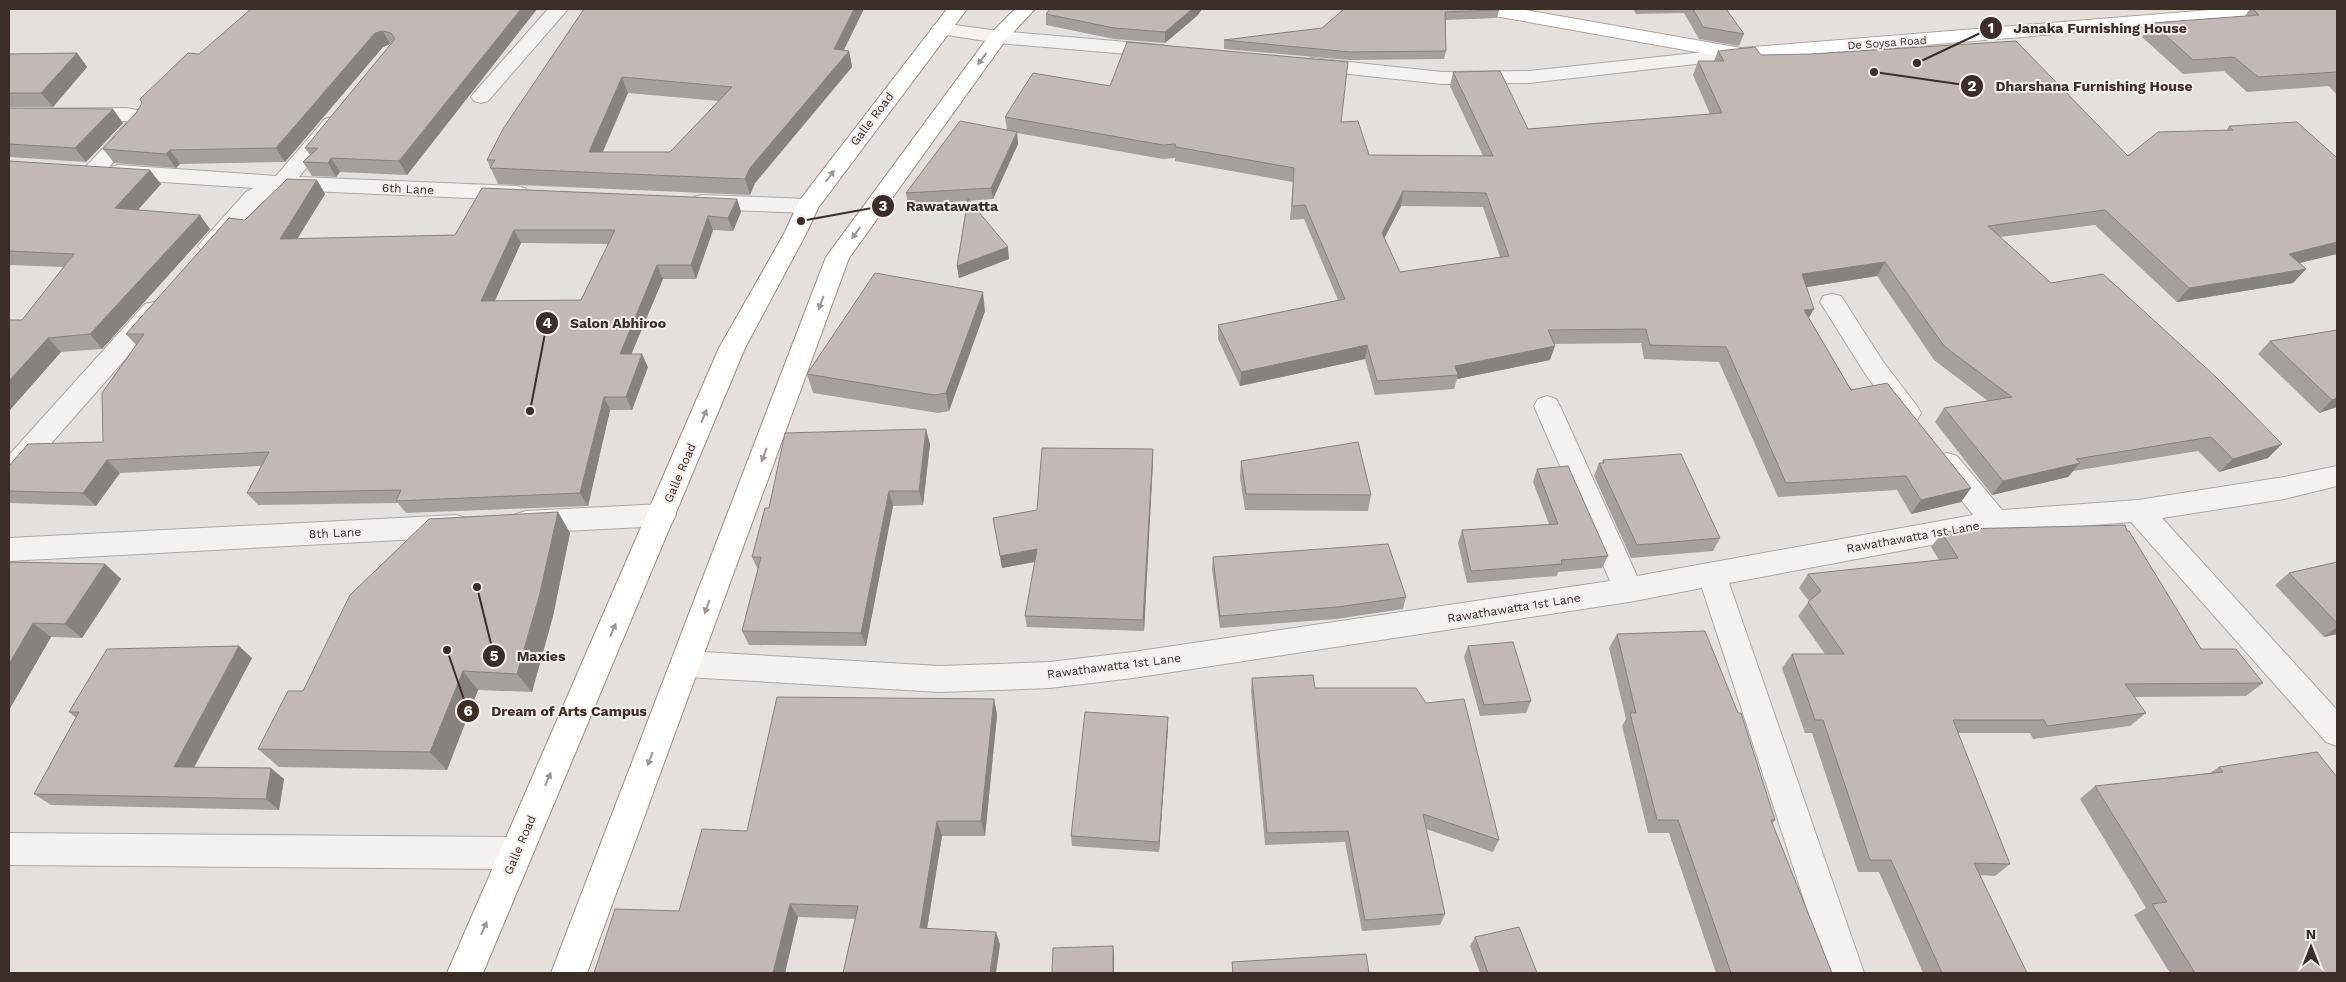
<svg xmlns="http://www.w3.org/2000/svg" width="2346" height="982" font-family="'Work Sans',sans-serif">
	<style>
		.lines { fill: none; stroke-linecap: round; stroke-linejoin: round }
		.street-casing { stroke: #afa7a3; stroke-width: 2 }
		.primary-casing { stroke: #b1a39d; stroke-width: 2 }
		.highway-casing { stroke: #9b8c86; stroke-width: 2 }
		.street { fill: #f4f1ef; fill-rule: evenodd }
		.primary { fill: #fff; fill-rule: evenodd }
		.highway { fill: #fff; fill-rule: evenodd }
		.wall { fill: #a79f9c; fill-rule: evenodd }
		.shaded-wall { fill: #88827f }
		.building { fill: #c2b9b5; stroke: #88827f; fill-rule: evenodd }
		.oneway { fill: #9d9694 }
		.labels { text-anchor: middle; dominant-baseline: central; stroke-width: 4; stroke-linejoin: round; paint-order: stroke }
		.far-street-label { font-size: 11px; fill: #3b2e28; stroke: #f4eeec }
		.street-label { font-size: 12px; fill: #3b2e28; stroke: #f4eeec }
		.leader { fill: none; stroke: #3b2e28; stroke-width: 2 }
		.callout-dot { fill: #3b2e28; stroke: #f4eeec; stroke-width: 2 }
		.mark-label { font-size: 15px; text-anchor: middle; font-weight: bold; fill: #fff }
		.callout-label { font-size: 14px; text-anchor: middle; font-weight: bold; fill: #3b2e28; stroke: #f4eeec; stroke-width: 4; stroke-linejoin: round; paint-order: stroke }
	</style>
	<rect width="100%" height="100%" fill="#e6e0dd"/>
	<g class="lines">
		<defs>
			<path id="street" d="M548,9H568L488,101L481,103L474,101L471,97L474,93Z
				M941,23L998,31L1162,45L1169,47L1172,51L1169,55L1162,57L998,43L934,33L931,29L934,25Z
				M1741,48L1748,50L1751,54L1748,58L1529,83L1442,84L1312,70L1305,68L1302,64L1305,60L1312,58L1442,72L1529,71Z
				M126,108L147,112L150,116L149,122L101,176L93,178L85,176L82,171L128,121H9V109Z
				M332,117L339,119L343,123L299,177L517,186L525,188L528,193L525,198L517,200L286,190L262,202L218,251L210,254L202,251L198,246L202,241L246,192L254,188L118,179L110,177L107,172L110,167L118,165L276,176L325,119Z
				M702,195L807,199L815,201L818,206L815,211L807,213L702,209L694,207L691,202L694,197Z
				M1832,294L1841,296L1884,363L1917,406L1921,413L1917,420L1908,423L1899,420L1866,375L1820,302L1823,296Z
				M154,302L163,304L166,310L163,316L19,480L9,483V455L145,304Z
				M1547,396L1556,399L1560,406L1637,576L1973,515L1933,463L1937,456L1947,453L1957,456L2002,510L2138,500L2284,477L2337,466V486L2284,499L2162,518L2337,710V746L2326,742L2131,522L1995,533L1729,583L1864,973H1828L1702,588L1629,602L1133,678L1050,688L940,692L686,677L675,673L671,664L675,655L686,651L940,666L1050,662L1133,652L1610,581L1534,406L1538,399Z
				M662,504L672,507L676,515L672,523L662,526L526,533L516,530L512,522L516,514L526,511Z
				M456,515L466,518L470,526L466,534L456,537L9,561V538Z
				M9,833L516,837L528,842L533,853L528,864L516,869L9,865Z"/>
			<path id="primary" d="M1479,9H1520L1741,48L2222,9H2299L2296,13L2289,15L1741,60L1489,15L1482,13Z"/>
			<path id="highway" d="M947,9H967L818,208L807,232L745,348L483,973H447L719,348L785,232L799,201Z
				M1015,9H1035L1005,41L849,258L587,973H551L826,257L991,33Z"/>
		</defs>
		<use href="#street" class="street-casing"/>
		<use href="#primary" class="primary-casing"/>
		<use href="#highway" class="highway-casing"/>
		<use href="#street" class="street"/>
		<use href="#primary" class="primary"/>
		<use href="#highway" class="highway"/>
	</g>
	<path class="wall" d="M537,9L407,175L340,172L336,177L312,176L303,162L310,155L305,148L391,44H390L383,47L285,162L180,164L176,168L114,163L103,149L199,54Z
		M584,9L849,51L852,67L755,183L750,195L498,184L487,160ZM628,93L719,101L670,152H603Z
		M1344,9L1499,10L1497,18L1446,20V51L1444,59L1349,60L1224,49V40L1322,28Z
		M1633,9H1726L1744,34L1739,46L1699,39L1684,13L1636,14Z
		M2250,9H2337V95L2329,86L2247,92L2224,71L2183,74L2142,37L2152,23L2245,16Z
		M1046,14L1198,15L1165,43L1114,39L1046,25Z
		M1718,51L1761,55L2128,156L2227,130L2229,126L2337,157V254L2300,263L2306,269L2293,283L2177,302L2095,225L2000,237L2051,283L2268,458L2219,472L2198,451L2073,471L2068,477L1992,495L1935,422L1944,408L1988,401L1934,360L1877,276L1806,287L1809,318L1851,390L1971,488L1961,502L1911,514L1897,490L1778,497L1719,362L1644,359L1641,343L1554,344L1550,360L1457,379L1454,389L1375,395L1365,359L1240,386L1218,339V325L1338,300L1304,219L1290,220L1293,182L1175,161V158L1163,159L1017,133L1018,144L993,199L969,201L1009,259L959,278L957,266L967,201L908,205L906,193L1007,130L1005,117L1110,86L1341,122L1369,155L1483,156L1450,86L1453,72L1528,129L1710,114L1693,75L1698,61H1714ZM1401,206L1483,207L1500,257L1400,272L1384,238Z
		M77,53L87,67L53,107H9V54Z
		M9,108L123,123L86,162L9,157Z
		M9,161L161,184L138,210L210,229L102,349L61,352L9,411V320H22L64,267L9,265Z
		M317,180L325,194L297,239L455,235L737,199L741,212L733,231L713,230L696,279H663L631,354L648,367L632,410H610L588,506L406,513L398,503L258,505L247,493L261,466L120,473L96,506L9,503V466L103,442L136,345L126,334L245,220ZM521,243L609,244L581,300L494,301Z
		M985,311L949,411L938,413L813,393L807,374Z
		M2337,330V407L2319,413L2258,354L2270,341Z
		M930,444L923,505L893,506L866,646L749,645L742,631L758,570L752,557L769,508Z
		M1153,449V461L1144,631L1027,627L1025,616L1035,562L1002,568L993,518L1037,510Z
		M1603,460L1720,538L1713,551L1631,558L1594,476L1599,463H1602Z
		M1241,461L1371,495L1368,511L1245,510L1240,478Z
		M1537,469L1608,556L1602,568L1558,572L1557,576L1467,583L1458,543L1462,530L1549,524L1533,482Z
		M558,512L570,533L553,616L532,692L478,690L447,770L279,767L258,749L303,691Z
		M2127,531L2201,649L2263,683L2246,696L2134,697L2146,713L2130,726L2033,739L2030,733H1958L2010,864L1995,876L1979,875L2027,973H1923L1879,872H1858L1812,733H1805L1782,668L1792,654H1825L1798,616L1809,601L1799,588L1808,574L1939,560L1931,547L1942,533Z
		M1213,557L1406,597L1403,609L1336,619L1220,628L1212,569Z
		M9,562L105,564L121,579L82,638L51,637L9,710Z
		M2337,562V634L2324,637L2275,585L2289,573Z
		M1617,634L1775,820L1772,824L1832,973H1716L1669,833H1648L1622,726L1626,719L1609,648Z
		M1468,646L1531,701L1526,713L1480,716L1464,657Z
		M252,658L194,768L284,779L279,810L51,805L34,794L76,718L69,712Z
		M1252,678L1315,688L1499,840L1493,852L1426,829L1445,914L1440,925L1362,931L1345,842L1265,845L1251,691Z
		M994,699L997,715L985,836H942L927,929L996,932L1000,945L855,919L798,917L785,973H594L679,911L747,831Z
		M1168,717V728L1159,852L1072,846L1071,836Z
		M2219,767L2337,777V973H2170L2134,915L2146,908L2080,799L2095,786L2210,773Z
		M1475,937L1537,973H1480L1470,946Z
		M1232,962L1369,973H1232Z"/>
	<path class="shaded-wall" d="M521,9H537L407,175L399,161Z
		M854,9H864L837,64L834,49Z
		M1192,9H1202L1198,15L1165,43V32Z
		M383,31L390,44L383,47L285,162L276,148L375,33Z
		M849,51L852,67L755,183L750,195L745,179L750,168Z
		M77,53L87,67L53,107L41,93Z
		M622,77L628,93L596,167L589,152Z
		M113,109L123,123L86,162L75,148Z
		M1017,132L1018,144L993,199L991,188Z
		M170,150L180,164L176,168L166,154Z
		M331,158L340,172L336,177L328,163Z
		M150,170L161,184L127,222L115,208Z
		M317,180L325,194L289,252L280,239Z
		M1403,191L1401,206L1380,247L1382,233Z
		M737,199L741,212L733,231L728,218Z
		M200,215L210,229L102,349L90,334Z
		M708,216L713,230L696,279L691,265Z
		M514,230L521,243L489,314L481,301Z
		M2337,242V254L2277,268L2289,254Z
		M1008,247L1009,259L959,278L957,266Z
		M1885,262L1877,276L1795,289L1802,274Z
		M657,265L663,279L626,367L620,354Z
		M2306,269L2293,283L2177,302L2189,288Z
		M983,292L985,311L949,411L946,393Z
		M1814,309L1806,323L1804,310Z
		M48,338L61,352L9,411V381Z
		M1367,345L1365,359L1240,386L1241,372Z
		M1555,346L1550,360L1457,379L1458,375L1455,366Z
		M642,354L648,367L632,410L626,397Z
		M604,397L610,410L588,506L580,493Z
		M2337,398V407L2319,413L2332,400Z
		M926,429L930,444L923,505L919,491Z
		M2282,444L2268,458L2219,472L2233,459Z
		M1153,449V461L1144,631L1143,620Z
		M107,460L120,473L96,506L83,493Z
		M2080,463L2068,477L1992,495L2003,481Z
		M1971,488L1961,502L1911,514L1921,500Z
		M889,491L893,506L866,646L861,633Z
		M558,512L570,533L553,616L532,692L517,674Z
		M1037,549L1039,561L1002,568L1000,556Z
		M105,564L121,579L82,638L65,624Z
		M33,623L51,637L9,710V664Z
		M2337,627V634L2324,637Z
		M239,646L252,658L188,778L174,767Z
		M463,671L478,690L447,770L430,752Z
		M994,699L997,715L985,836L981,821Z
		M1168,717V728L1159,852V842Z
		M271,768L284,779L279,810L266,799Z
		M937,821L942,836L925,941L920,928Z
		M790,904L798,917L785,973H773Z
		M996,932L1000,945L996,973H990Z
		M1113,946L1114,955V973H1113Z"/>
	<path class="building" d="M251,9H521L399,161L331,158L328,163L303,162L318,148H305L395,39L391,33L383,31L375,33L276,148L170,150L166,154L103,149L136,113L142,103L140,99L188,53L199,54Z
		M584,9H854L834,49L849,51L750,168L745,179L490,168L495,160H487L503,129ZM622,77L732,87L670,152H589Z
		M1050,9H1192L1165,32L1114,28L1046,14Z
		M1344,9H1492L1499,10L1445,12L1446,51L1350,52L1224,40L1322,28Z
		M1693,9H1726L1744,34L1703,27Z
		M2253,9H2337V72L2258,77L2234,57L2193,60L2152,23L2259,15Z
		M2016,41L2128,156L2158,132L2233,130L2229,126L2297,122L2336,157H2337V242L2289,254L2306,269L2189,288L2105,210L1988,226L2051,283L2103,274L2216,377L2282,444L2233,459L2211,437L2076,459L2080,463L2003,481L1944,408L2012,397L1944,346L1885,262L1802,274L1814,309L1804,310L1851,390L1887,383L1971,488L1921,500L1906,476L1786,483L1726,347L1650,345L1646,329L1548,330L1555,346L1455,366L1458,375L1377,381L1367,345L1241,372L1218,325L1345,299L1305,205L1292,206L1294,168L1176,147L1175,144L1163,145L1005,117L1033,73L1110,86L1127,42L1348,62L1341,122L1358,121L1369,155L1493,156L1453,72L1500,71L1528,129L1722,113L1698,61H1724L1718,51L1755,47L1761,55L1811,54ZM1403,191L1486,193L1509,256L1400,272L1382,233Z
		M77,53L41,93H9V54Z
		M9,108L113,109L75,148L9,144Z
		M960,121L1017,132L991,188L906,193Z
		M9,161L150,170L115,208L200,215L90,334L48,338L9,381V320H22L74,254L9,251Z
		M287,179L317,180L280,239L455,235L482,188L737,199L728,218L708,216L691,265H657L620,354H642L626,397H604L580,493L396,501L401,490L247,493L269,452L107,460L83,493L9,491V466L28,444L103,442L102,393L144,334H126L229,218L245,220ZM514,230H615L581,300L481,301Z
		M968,199L1008,247L957,266Z
		M875,273L983,292L946,393L934,395L807,374Z
		M2337,330V398L2332,400L2270,341Z
		M926,429L919,491H889L861,633L742,631L761,557H752L765,508H769L785,433Z
		M1358,442L1371,495L1246,494L1241,461Z
		M1042,448L1153,449L1143,620L1025,616L1037,549L1000,556L993,518L1037,510Z
		M1681,454L1720,538L1637,545L1599,463H1604L1603,460Z
		M1568,466L1608,556L1561,560L1562,564L1471,571L1462,530L1558,524L1537,469Z
		M558,512L539,597L517,674L463,671L430,752L258,749L288,691H303L350,595L429,519Z
		M2125,525L2127,531H2129L2201,649H2236L2263,683L2125,684L2146,713L2047,726L2044,720H1953L2010,864L1974,863L2027,973H1942L1891,860H1870L1823,720H1815L1792,654H1844L1808,602L1821,591L1808,574L1958,558L1942,533L1961,529Z
		M1388,544L1406,597L1338,607L1220,616L1213,557Z
		M9,562L105,564L65,624L33,623L9,664Z
		M2337,562V623L2289,573Z
		M1705,631L1738,713H1741L1775,820H1771L1832,973H1731L1678,820H1657L1630,713H1636L1617,634Z
		M1513,642L1531,701L1484,705L1468,646Z
		M239,646L174,767L271,768L266,799L34,794L79,712H69L107,649Z
		M1313,675L1315,688H1416L1426,703L1464,699L1499,840L1423,814L1445,914L1365,920L1348,831L1267,833L1252,678Z
		M777,697L994,699L981,821H937L920,928L996,932L990,973H843L858,906L790,904L773,973H594L615,909L679,911L702,829L747,831Z
		M1085,712L1168,717L1159,842L1071,836Z
		M2317,752L2337,777V973H2195L2152,904L2167,902L2095,786L2223,772L2219,767Z
		M1519,927L1537,973H1488L1475,937Z
		M1113,946V973H1052L1053,948Z
		M1366,954L1369,973H1233L1232,962Z"/>
	<defs><path id="oneway-solid" d="M-6-.8H1V-3.2L6.5 0L1 3.2V.8H-6Z" transform="scale(1.25)"/></defs>
	<g class="oneway">
		<use href="#oneway-solid" transform="translate(982 59) rotate(126)"/>
		<use href="#oneway-solid" transform="translate(830 176) rotate(-53)"/>
		<use href="#oneway-solid" transform="translate(856 233) rotate(126)"/>
		<use href="#oneway-solid" transform="translate(821 303) rotate(110)"/>
		<use href="#oneway-solid" transform="translate(704 416) rotate(-67)"/>
		<use href="#oneway-solid" transform="translate(764 455) rotate(110)"/>
		<use href="#oneway-solid" transform="translate(707 607) rotate(110)"/>
		<use href="#oneway-solid" transform="translate(613 630) rotate(-67)"/>
		<use href="#oneway-solid" transform="translate(650 759) rotate(111)"/>
		<use href="#oneway-solid" transform="translate(548 779) rotate(-67)"/>
		<use href="#oneway-solid" transform="translate(484 928) rotate(-67)"/>
	</g>
	<g class="labels">
		<g class="far-street-label">
			<text transform="translate(1887 43) rotate(-4)">De Soysa Road</text>
		</g>
		<g class="street-label">
			<text transform="translate(872 119) rotate(-53)">Galle Road</text>
			<text transform="translate(408 189) rotate(3)">6th Lane</text>
			<text transform="translate(680 473) rotate(-67)">Galle Road</text>
			<text transform="translate(335 533) rotate(-3)">8th Lane</text>
			<text transform="translate(1913 537) rotate(-10)">Rawathawatta 1st Lane</text>
			<text transform="translate(1514 608) rotate(-9)">Rawathawatta 1st Lane</text>
			<text transform="translate(1114 666) rotate(-7)">Rawathawatta 1st Lane</text>
			<text transform="translate(520 845) rotate(-67)">Galle Road</text>
		</g>
	</g>
	<path class="leader" d="M1917 63L1991 28M1874 72L1972 86M801 221L883 206M530 411L547 323M477 587L494 656M447 650L468 711"/>
	<g class="callout-dot">
		<circle cx="1917" cy="63" r="5"/>
		<circle cx="1874" cy="72" r="5"/>
		<circle cx="801" cy="221" r="5"/>
		<circle cx="530" cy="411" r="5"/>
		<circle cx="477" cy="587" r="5"/>
		<circle cx="447" cy="650" r="5"/>
		<circle cx="1991" cy="28" r="12"/>
		<circle cx="1972" cy="86" r="12"/>
		<circle cx="883" cy="206" r="12"/>
		<circle cx="547" cy="323" r="12"/>
		<circle cx="494" cy="656" r="12"/>
		<circle cx="468" cy="711" r="12"/>
	</g>
	<g class="mark-label">
		<text x="1991" y="33">1</text>
		<text x="1972" y="91">2</text>
		<text x="883" y="211">3</text>
		<text x="547" y="328">4</text>
		<text x="494" y="661">5</text>
		<text x="468" y="716">6</text>
	</g>
	<g class="callout-label">
		<text x="2100" y="33">Janaka Furnishing House</text>
		<text x="2094" y="91">Dharshana Furnishing House</text>
		<text x="952" y="211">Rawatawatta</text>
		<text x="618" y="328">Salon Abhiroo</text>
		<text x="541" y="661">Maxies</text>
		<text x="569" y="716">Dream of Arts Campus</text>
	</g>
	<rect width="2346" height="982" fill="none" stroke="#3b2e28" stroke-width="20"/>
	<g transform="translate(2311 947)" stroke="#f4eeec" stroke-width="4" paint-order="stroke">
	<path d="M0-4L9 19L0 12L-9 19Z" fill="#3b2e28"/>
	<text y="-8" font-size="14" font-weight="bold" text-anchor="middle" fill="#3b2e28">N</text>
	</g>
</svg>
